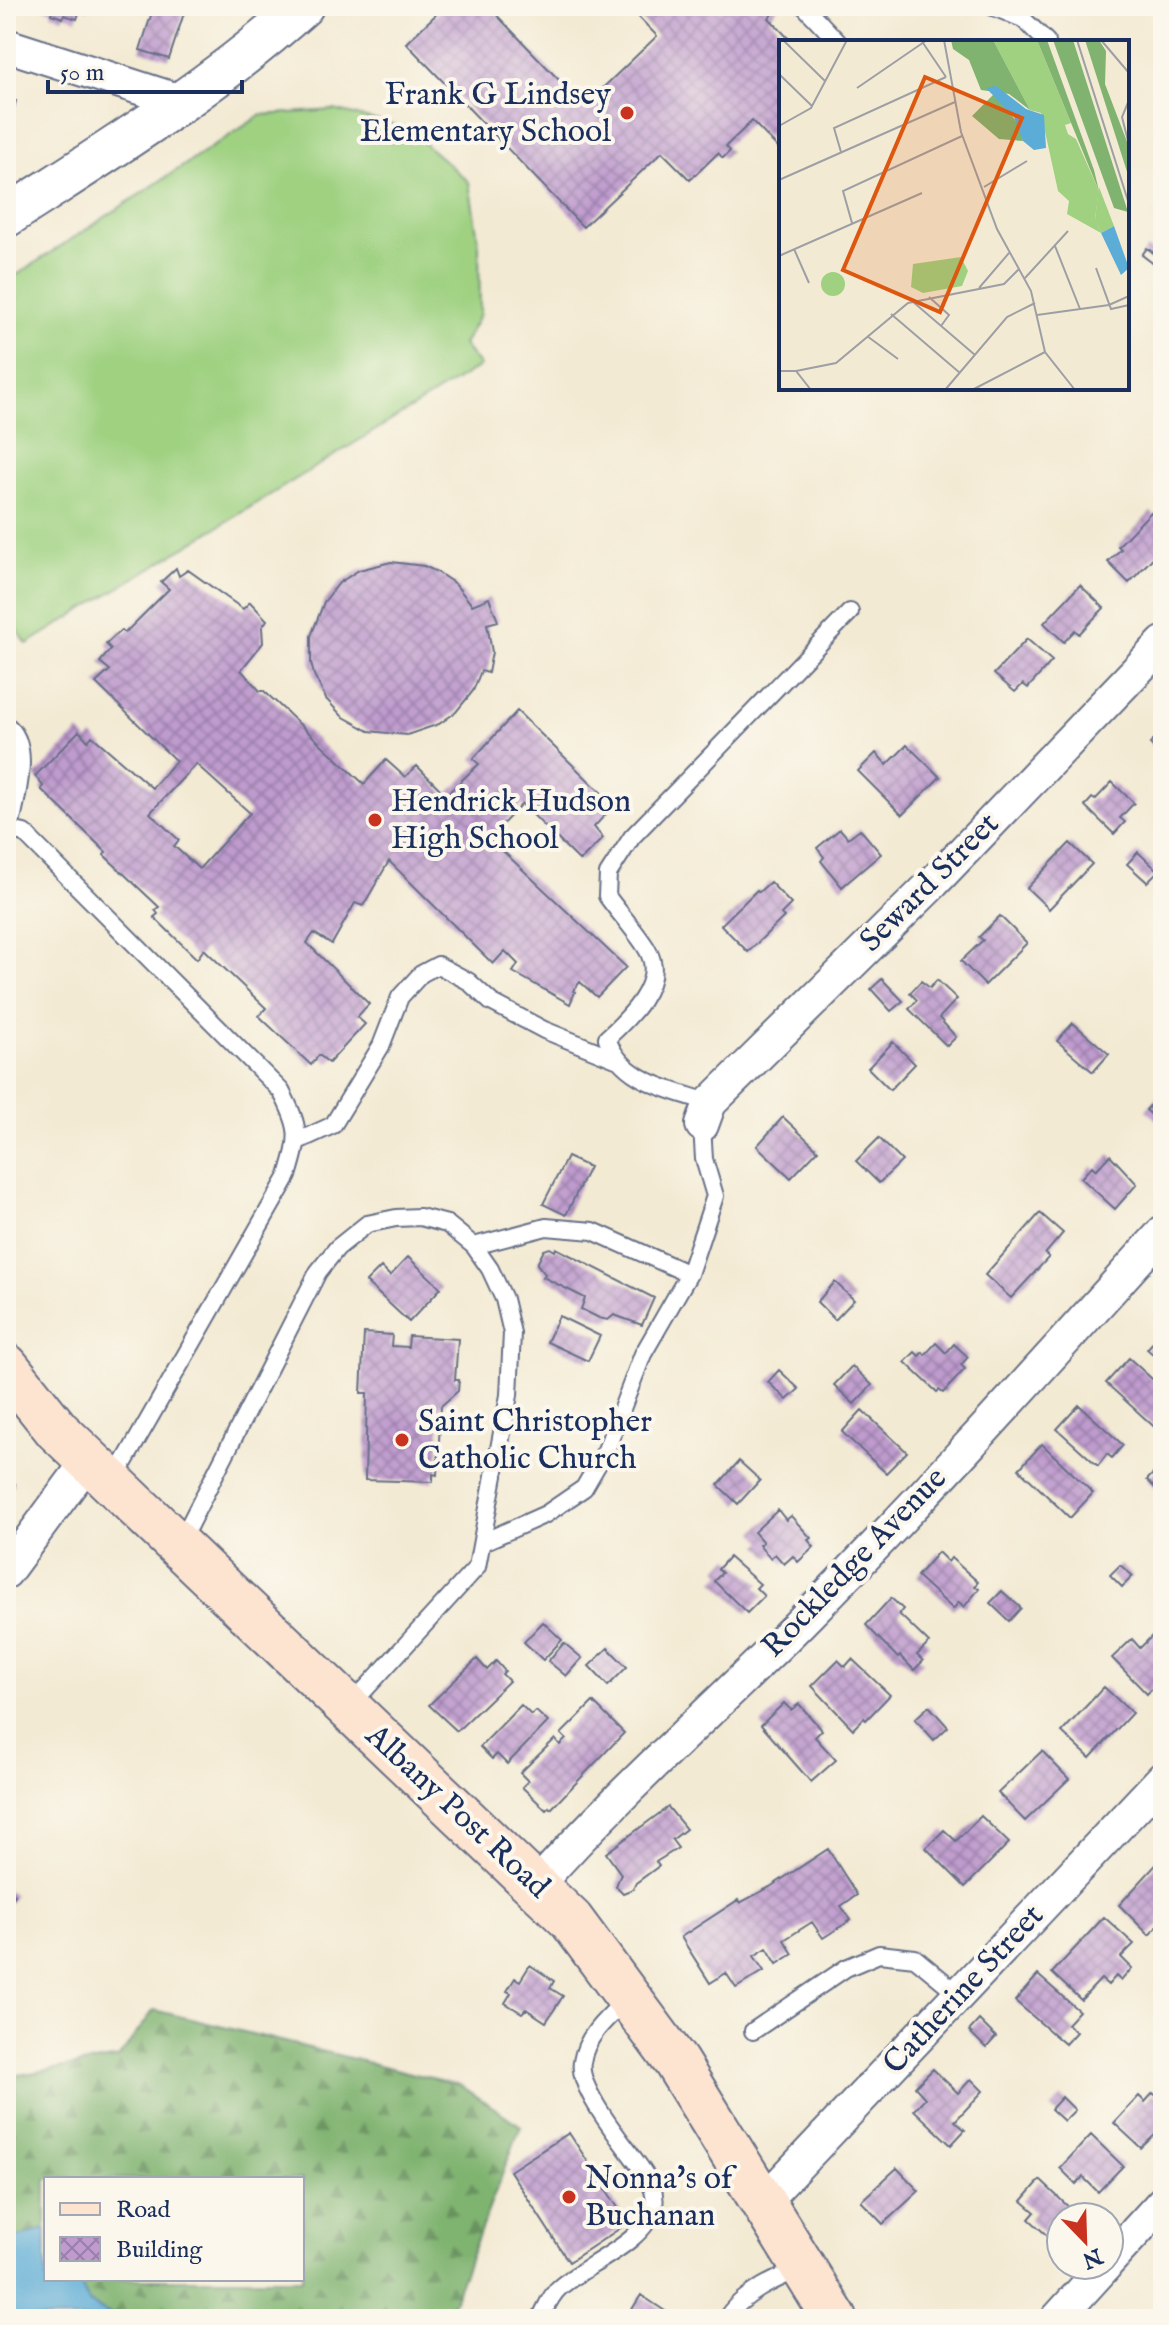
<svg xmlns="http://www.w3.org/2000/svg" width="1169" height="2325" font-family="'IM FELL English',serif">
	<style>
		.forest { fill: url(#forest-firs); stroke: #4d7166; stroke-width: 2 }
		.garden { fill: #9fd181; stroke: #5d8070; stroke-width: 2 }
		.water { fill: #5bacd6; stroke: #3b6e9a; stroke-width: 2 }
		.building { fill: url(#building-cross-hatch); fill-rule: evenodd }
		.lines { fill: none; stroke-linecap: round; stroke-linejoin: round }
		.service-casing { stroke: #677087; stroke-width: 20 }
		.minor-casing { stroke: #677087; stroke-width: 36 }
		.tertiary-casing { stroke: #677087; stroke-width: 44 }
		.secondary-casing { stroke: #677087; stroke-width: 48 }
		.service { stroke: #fff; stroke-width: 16 }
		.minor { stroke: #fff; stroke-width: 32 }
		.tertiary { stroke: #fff; stroke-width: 40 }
		.secondary { stroke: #fde4d1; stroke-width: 44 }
		.poi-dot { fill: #c8321e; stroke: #fbf7ec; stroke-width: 3 }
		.labels { text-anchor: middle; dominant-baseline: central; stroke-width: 8; stroke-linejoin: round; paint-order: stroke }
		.poi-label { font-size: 32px; fill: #1b2f5e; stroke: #fbf7ec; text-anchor: start }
		.street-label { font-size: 32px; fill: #1b2f5e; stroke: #fbf7ec }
		.inset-road { fill: none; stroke: #9d9fa4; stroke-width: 2 }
		.view { fill: #de5710; fill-opacity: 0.15; stroke: #de5710; stroke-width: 4 }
		.inset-edge { fill: none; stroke: #1b2f5e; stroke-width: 4 }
	</style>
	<defs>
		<pattern id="forest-firs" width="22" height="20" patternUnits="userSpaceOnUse" patternTransform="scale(2)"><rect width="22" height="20" fill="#7fb36f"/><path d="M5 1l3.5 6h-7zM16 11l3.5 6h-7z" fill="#67925e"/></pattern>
		<pattern id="building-cross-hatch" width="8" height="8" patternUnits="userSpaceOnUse" patternTransform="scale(2)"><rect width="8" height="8" fill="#bf9bce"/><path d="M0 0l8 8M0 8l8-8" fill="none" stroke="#9a7faa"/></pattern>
	</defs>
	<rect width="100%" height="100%" fill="#fbf7ec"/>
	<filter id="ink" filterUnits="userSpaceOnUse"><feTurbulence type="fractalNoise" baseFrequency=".0125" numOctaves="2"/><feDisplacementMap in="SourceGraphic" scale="16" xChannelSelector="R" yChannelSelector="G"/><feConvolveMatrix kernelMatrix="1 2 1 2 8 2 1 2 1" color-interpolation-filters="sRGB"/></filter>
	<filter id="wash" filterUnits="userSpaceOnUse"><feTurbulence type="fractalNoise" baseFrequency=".006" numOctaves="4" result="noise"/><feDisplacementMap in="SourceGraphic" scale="32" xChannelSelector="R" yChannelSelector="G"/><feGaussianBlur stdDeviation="1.8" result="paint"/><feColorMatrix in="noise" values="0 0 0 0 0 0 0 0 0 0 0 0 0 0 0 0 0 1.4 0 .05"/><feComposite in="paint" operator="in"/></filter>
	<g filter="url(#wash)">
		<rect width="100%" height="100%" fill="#f3ead3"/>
		<path class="forest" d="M154,2010L460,2085L521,2126L446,2319H119L89,2303L78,2279H302V2179H46V2229L6,2241V2077L118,2058Z"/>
		<path class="garden" d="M334,110L406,128L469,182L479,245L480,314L463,345L480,366L27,644L6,614V282L261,115Z"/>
		<path class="water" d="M46,2229V2279H78L89,2303L119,2319H6V2241Z"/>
		<g id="blocks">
			<path class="building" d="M90,6L89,10L81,7L77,19L64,15L63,18L51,14L52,11L40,7Z
				M154,6H169L184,13L169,59L140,50Z
				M445,6H488L584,106L657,36L628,6H779L769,18L792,42H781V151L752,121L726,146L730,151L723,158L718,153L690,180L662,152L583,227L406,43Z
				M6,91L12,93L10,99L16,101L7,135Z
				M1147,248L1163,260V271L1142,255Z
				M1151,512L1163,523V547L1129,583L1108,562L1121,549L1118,546Z
				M391,562L424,566L437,572L455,584L472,605L489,598L498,621L487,624L492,652L488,673L481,671L473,691L456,712L439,724L407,735L369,731L342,716L326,699L314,675L311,663V636L324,602L339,583L359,570Z
				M176,568L179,576L188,570L243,609L250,602L267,620L262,627L263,643L241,670L260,691H264L364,784L386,760L405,777L417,766L446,795L479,764L473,759L517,711L614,805L594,827L603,838L580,861L522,804L489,838L626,967L597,997L580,982L573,991L575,992L570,1004L513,972L518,964L505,951L493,964L389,861L363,906L355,903L332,944L314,933L307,943L369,1004L357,1017L365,1024L329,1063L319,1055L311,1065L259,1016L266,1008L204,949L197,959L154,917L158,914L155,910L159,907L104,855L106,852L41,789L43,786L35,776L79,731L88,741L92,736L152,788L176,761L96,683L110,670L100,662L111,649L106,644L121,630L125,633L169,589L161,582ZM196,764L250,813L199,869L174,846L179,840L150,813Z
				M1080,585L1104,608L1079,634L1075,630L1064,642L1044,623Z
				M1027,639L1052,661L1028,688L1023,684L1015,692L994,674Z
				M1163,730V757L1150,744Z
				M907,745L940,777L902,815L858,771L876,753L887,765Z
				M1112,782L1134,803L1120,818L1125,822L1114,834L1085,806L1092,798L1095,800Z
				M840,829L848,838L860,829L881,854L842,887L821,861L824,857L817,848Z
				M1070,843L1092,864L1049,909L1027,888Z
				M1138,852L1158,871L1147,882L1127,864Z
				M770,882L791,904L781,914L784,917L748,952L721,925L757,890L759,892Z
				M1000,916L1027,943L985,985L961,961L983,940L979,937Z
				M882,979L903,1001L891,1011L871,989Z
				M937,980L957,999L939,1018L956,1037L947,1046L909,1009L917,1000L910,993L921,981L930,988Z
				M1073,1023L1109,1054L1093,1072L1057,1041Z
				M893,1042L915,1064L890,1090L868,1068Z
				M1163,1091V1126L1146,1110Z
				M783,1117L818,1150L791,1178L757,1146Z
				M879,1138L902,1161L879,1183L856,1161Z
				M1110,1155L1137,1184L1115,1209L1081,1178L1092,1166L1096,1170Z
				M567,1157L589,1167L566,1215L543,1204Z
				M1040,1213L1063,1233L1045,1254L1049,1257L1011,1298L985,1275Z
				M550,1248L555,1251L556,1248L654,1298L642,1325L614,1315L608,1320L599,1318L581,1309L585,1298L543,1277L545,1274L537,1264L544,1250Z
				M408,1257L441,1288L409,1322L366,1282L381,1267L390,1276Z
				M835,1282L854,1300L835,1320L817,1302Z
				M559,1316L600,1336L588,1361L547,1342Z
				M1163,1331V1363L1147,1349Z
				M364,1333L392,1335L391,1346L408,1347L409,1336L458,1339L455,1380H459L458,1391L441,1406L437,1475L433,1474V1482L365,1480L367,1393H361Z
				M936,1343L946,1353L954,1344L968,1357L961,1365L965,1369L943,1393L939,1390L937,1392L905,1362L915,1352L919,1356L923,1352L925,1355Z
				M1129,1358L1163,1389L1161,1433L1106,1383Z
				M852,1366L872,1385L854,1404L834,1385Z
				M779,1370L799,1389L787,1400L768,1382Z
				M1079,1405L1123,1445L1112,1458L1107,1454L1098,1466L1057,1429Z
				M862,1410L907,1452L886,1473L842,1432Z
				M1042,1444L1093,1493L1070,1518L1019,1469Z
				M739,1461L760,1480L738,1504L718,1485Z
				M1163,1463V1496L1147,1480Z
				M6,1472L15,1484L6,1490Z
				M778,1510L786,1520L791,1516L811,1538L808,1540L814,1547L798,1562L793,1556L784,1564L775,1554L770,1558L759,1545L763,1542L754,1532Z
				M938,1552L948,1562L951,1558L978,1582L975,1586L979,1589L964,1607L959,1602L953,1609L917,1576Z
				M729,1557L760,1584L756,1588L764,1596L747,1613L714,1581L722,1573L718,1569Z
				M1120,1565L1133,1576L1122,1587L1110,1575Z
				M1002,1591L1021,1608L1009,1621L990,1603Z
				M891,1598L903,1609L899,1614L929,1643L917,1655L923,1661L914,1670L900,1656L898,1658L866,1625Z
				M543,1622L562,1640L543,1660L524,1642Z
				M1163,1625V1678L1147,1694L1112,1658L1132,1639L1140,1648Z
				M564,1643L582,1658L566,1676L548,1661Z
				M608,1648L627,1667L608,1686L589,1666Z
				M477,1659L487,1670L496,1661L505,1671L502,1674L509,1681L457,1731L429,1705Z
				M852,1659L890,1695L866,1720L864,1718L853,1729L812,1686L838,1660L845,1667Z
				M1104,1687L1132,1713L1090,1758L1062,1732Z
				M593,1702L624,1733L551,1809L549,1807L546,1810L522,1787L528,1781L520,1773L555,1739L560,1745L566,1739L561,1734Z
				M784,1703L791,1710L799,1704L822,1730L815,1737L836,1760L811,1782L761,1725Z
				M521,1705L531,1715L536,1711L548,1722L507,1764L497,1754L492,1759L480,1747Z
				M929,1706L948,1727L934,1740L915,1719Z
				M1042,1751L1069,1779L1025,1821L998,1793Z
				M668,1807L686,1829L672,1840L678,1848L656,1862L659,1866L636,1883L633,1889L623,1893L616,1886L621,1874L606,1853Z
				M981,1816L1009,1843L965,1887L926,1848L944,1830L956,1841Z
				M828,1849L857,1895L841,1906L851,1920L823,1938L812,1922L784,1940L793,1954L777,1964L767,1948L754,1956L764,1971L736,1988L726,1973L710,1983L681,1937L738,1900L740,1903L770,1887Z
				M1163,1857V1921L1149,1935L1119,1905Z
				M6,1889L15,1895L6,1908Z
				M1104,1917L1134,1944L1121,1957L1132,1968L1121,1981L1116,1976L1108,1985L1101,1979L1081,2000L1052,1973Z
				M530,1965L554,1981L550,1988L563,1996L546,2022L526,2009L522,2013L505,2003L511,1993L507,1991L515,1978L520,1981Z
				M1038,1975L1079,2011L1067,2024L1076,2032L1065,2044L1015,2001Z
				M979,2020L996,2037L986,2048L969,2031Z
				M933,2069L958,2093L971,2079L983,2091L955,2121L965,2130L951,2145L914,2110L925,2098L915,2087Z
				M1153,2093L1163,2102L1161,2116L1163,2123L1157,2129L1159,2131L1141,2148L1114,2123L1139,2096L1145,2102Z
				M1062,2097L1075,2110L1064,2121L1051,2109Z
				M569,2133L628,2223L569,2262L510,2171Z
				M1091,2135L1123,2166L1098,2192L1083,2177L1076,2184L1060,2168Z
				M897,2168L919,2191L883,2224L861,2201Z
				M1040,2180L1076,2214L1073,2217H1061V2231L1052,2240L1029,2219L1035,2212L1022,2201Z
				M641,2295L677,2319H626Z"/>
		</g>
	</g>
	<g filter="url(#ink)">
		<use href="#blocks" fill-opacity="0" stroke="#677087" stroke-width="2"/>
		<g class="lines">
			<defs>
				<path id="service" d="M804,6L838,42
					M991,6L1023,19L1047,42
					M6,725C34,744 15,800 10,830
					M6,829L24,833L281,1091C301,1129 300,1136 288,1176L114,1480
					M710,1103C671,1089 621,1082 607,1038C627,1020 665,984 649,953C642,938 618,912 607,896L608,874L632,837L850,612
					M298,1141L333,1125L381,1046L400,997L421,974L438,965L468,981L491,1002L544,1030L616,1059
					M474,1246L546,1227L593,1231L689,1274
					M483,1542L546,1514L584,1488L606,1450L643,1354L689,1274L715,1196L704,1159L702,1125
					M180,1543L318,1272L337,1248L367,1224L396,1218L420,1217L447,1224L474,1246L490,1269L504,1299L512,1333L509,1395L477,1567L349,1707
					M753,2031L846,1968L879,1954L915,1958L960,1995
					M540,2319C546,2308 550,2296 559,2288C584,2265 646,2243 654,2206C657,2191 648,2179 640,2167C624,2144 577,2089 582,2062C586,2035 609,2016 627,1999
					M726,2319C741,2294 776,2279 802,2268"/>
				<path id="minor" d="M6,45L183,102
					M702,1125L710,1103L933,883L1163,643
					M6,1572L90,1458
					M537,1885C619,1792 712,1711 799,1624C925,1497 1044,1364 1163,1232
					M763,2202L1163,1778
					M1109,2261L1163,2202
					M1057,2319L1106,2265"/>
				<path id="tertiary" d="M6,217C108,151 212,88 303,6"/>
				<path id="secondary" d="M6,1366L57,1430L571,1920L676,2062L835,2319"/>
			</defs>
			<use href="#service" class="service-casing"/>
			<use href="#minor" class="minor-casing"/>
			<use href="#tertiary" class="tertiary-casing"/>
			<use href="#secondary" class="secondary-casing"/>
			<use href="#service" class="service"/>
			<use href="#minor" class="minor"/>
			<use href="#tertiary" class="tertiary"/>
			<use href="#secondary" class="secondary"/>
		</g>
	</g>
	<g class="poi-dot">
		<circle cx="627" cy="113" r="8"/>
		<circle cx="375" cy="820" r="8"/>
		<circle cx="402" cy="1440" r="8"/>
		<circle cx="569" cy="2197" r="8"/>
	</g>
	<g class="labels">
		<g class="poi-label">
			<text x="611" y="95" text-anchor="end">Frank G Lindsey<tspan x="611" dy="37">Elementary School</tspan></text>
			<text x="391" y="802">Hendrick Hudson<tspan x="391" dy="37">High School</tspan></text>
			<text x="418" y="1422">Saint Christopher<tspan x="418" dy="37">Catholic Church</tspan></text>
			<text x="585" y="2179">Nonna's of<tspan x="585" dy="37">Buchanan</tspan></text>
		</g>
		<g class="street-label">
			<text transform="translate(930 883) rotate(-45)">Seward Street</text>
			<text transform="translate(855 1563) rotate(-46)">Rockledge Avenue</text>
			<text transform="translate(457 1812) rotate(43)">Albany Post Road</text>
			<text transform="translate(964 1990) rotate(-47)">Catherine Street</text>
		</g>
	</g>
	<g transform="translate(779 40)">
		<rect width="350" height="350" fill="#f3ead3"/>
		<path d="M214,0H258L292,83L286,85L289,94L297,99L320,151L316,178L322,193L288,174L290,161L279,151L262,73L251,70Z" fill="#9fd181"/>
		<path d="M172,0H214L251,70L230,54L202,50L190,20L174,9ZM258,0H268L315,130L320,151ZM274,0H294L349,172L335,168ZM306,0H320L327,11L326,44L350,107V138ZM216,53L240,85L244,101L220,99L193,76Z" fill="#7fb36f"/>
		<path d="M320,147L335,186L322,193L316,179Z" fill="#9fd181"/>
		<path d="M182,217L189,231L183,246L144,253L132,247L134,224ZM42 244a12 12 0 1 1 24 0a12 12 0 1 1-24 0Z" fill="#9fd181"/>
		<path d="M217,46L247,69L265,75L267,108L255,110L244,101L235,77L207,48ZM335,186L350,228L342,235L322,193Z" fill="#5bacd6"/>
		<path class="inset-road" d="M4,0L46,41M142,0L167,37M165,0L182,92L218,189L252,251L266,312L296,350M298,0L350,164M322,0L350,33M0,34L33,66M78,48L148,0M0,86L32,68L68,0M349,101L343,77L350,60M62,112L55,88L167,37M0,140L176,62M205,147L248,121M73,183L64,151L183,96M276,206L301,269M15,209L30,243M0,216L143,153M317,228L332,269L350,265M246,238L289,191M200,248L230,213M150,257L170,275L162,286M133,261L196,315M112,274L181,333M258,275L330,265L350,256M88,296L119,319M0,331H17L32,350M17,331L57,323L129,263L225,244L240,229M166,350L228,277L256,263M193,350L266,312"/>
		<path class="view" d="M146,37L243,78L161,272L64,230Z"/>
		<rect width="350" height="350" class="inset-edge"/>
	</g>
	<rect width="1169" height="2325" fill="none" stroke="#fbf7ec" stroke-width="32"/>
	<rect x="44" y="2177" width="260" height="104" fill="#fbf7ec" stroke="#a1a7b3" stroke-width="2"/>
	<rect x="60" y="2203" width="40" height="12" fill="#fde4d1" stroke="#a1a7b3" stroke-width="2"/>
	<text x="116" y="2217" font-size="24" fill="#1b2f5e">Road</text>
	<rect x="60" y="2237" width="40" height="24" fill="url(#building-cross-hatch)" stroke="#a1a7b3" stroke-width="2"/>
	<text x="116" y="2257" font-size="24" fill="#1b2f5e">Building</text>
	<g transform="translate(1085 2241) rotate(157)"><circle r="38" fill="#fbf7ec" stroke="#a1a7b3" stroke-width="2"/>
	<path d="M0-6L14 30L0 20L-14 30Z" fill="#c8321e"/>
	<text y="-12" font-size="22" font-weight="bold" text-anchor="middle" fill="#1b2f5e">N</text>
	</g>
	<path d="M48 80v12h194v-12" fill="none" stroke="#1b2f5e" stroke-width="4"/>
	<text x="60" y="80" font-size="24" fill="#1b2f5e" stroke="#fbf7ec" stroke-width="6" paint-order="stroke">50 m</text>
</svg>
